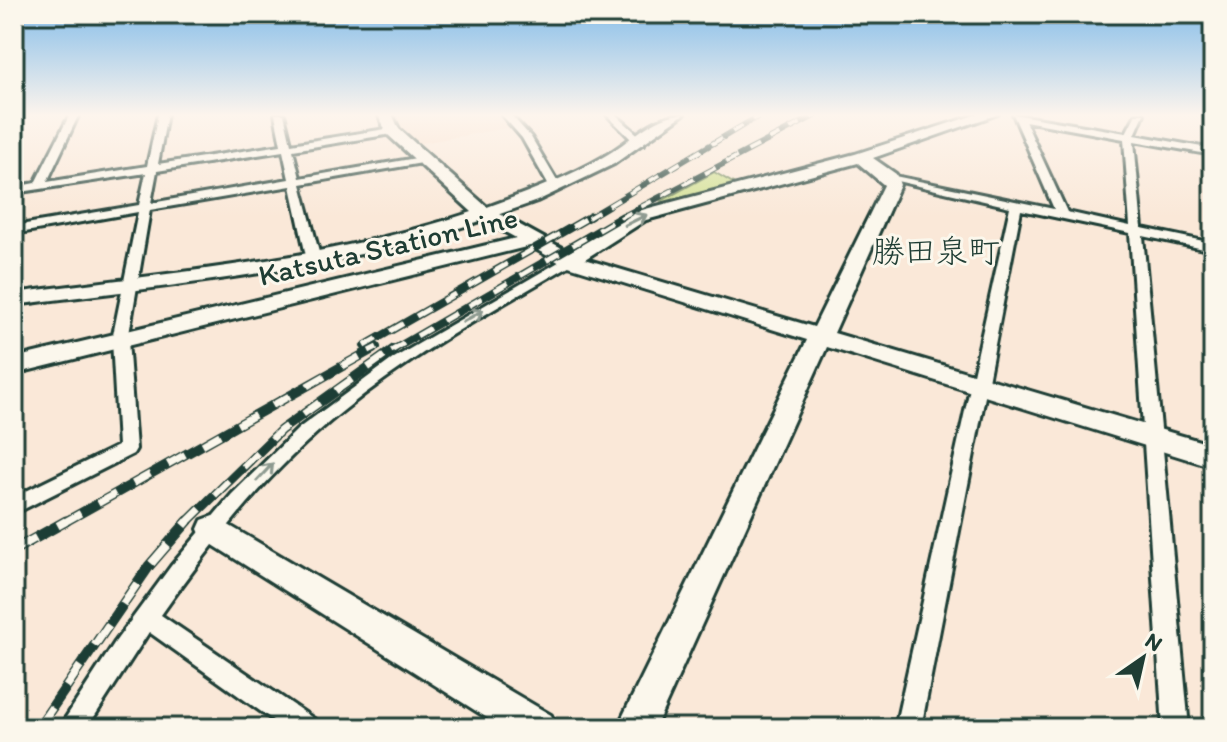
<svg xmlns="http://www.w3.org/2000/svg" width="1227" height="742" font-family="Itim,'Klee One',sans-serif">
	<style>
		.built { fill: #f9deca }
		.green { fill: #d1e093; stroke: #788e64; stroke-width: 2 }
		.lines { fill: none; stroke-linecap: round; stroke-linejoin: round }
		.street-casing { stroke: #1f3d34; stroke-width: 6 }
		.secondary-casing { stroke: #1f3d34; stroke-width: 6 }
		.street { fill: #fbf7ec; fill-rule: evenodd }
		.secondary { fill: #fbf7ec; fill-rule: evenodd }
		.rail-far3-casing { stroke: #1f3d34; stroke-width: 6 }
		.rail-far2-casing { stroke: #1f3d34; stroke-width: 8 }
		.rail-far1-casing { stroke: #1f3d34; stroke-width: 10 }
		.rail-casing { stroke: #1f3d34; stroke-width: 11 }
		.rail-far3 { stroke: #fbf7ec; stroke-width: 4; stroke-dasharray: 12; stroke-linecap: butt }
		.rail-far2 { stroke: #fbf7ec; stroke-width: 5; stroke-dasharray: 15; stroke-linecap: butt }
		.rail-far1 { stroke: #fbf7ec; stroke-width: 7; stroke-dasharray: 20; stroke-linecap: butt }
		.rail { stroke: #fbf7ec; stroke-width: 8; stroke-dasharray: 25; stroke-linecap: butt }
		.oneway { stroke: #8d9a90 }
		.labels { text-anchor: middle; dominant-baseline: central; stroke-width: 6; stroke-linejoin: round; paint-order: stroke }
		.street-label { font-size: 30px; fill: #1f3d34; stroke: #fbf7ec }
		.neighbourhood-label { font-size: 32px; fill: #1f3d34; stroke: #fbf7ec }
	</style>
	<rect width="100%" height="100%" fill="#fae8d8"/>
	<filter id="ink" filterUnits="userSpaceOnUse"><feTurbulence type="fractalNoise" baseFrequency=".0125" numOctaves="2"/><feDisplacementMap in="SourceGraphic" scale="16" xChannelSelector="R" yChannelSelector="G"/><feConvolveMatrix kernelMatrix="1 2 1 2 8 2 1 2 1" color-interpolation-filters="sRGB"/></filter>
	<g filter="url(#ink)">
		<path class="built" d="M390,114H501L513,127L416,144L398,130Z"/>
		<path class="green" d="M714,172L738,186L668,205L661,201Z"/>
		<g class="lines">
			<defs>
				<path id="street" d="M70,114H79L47,182L147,166L158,114H167L158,164L281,145L275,114H284L291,144L392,128L397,131L392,134L293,150L300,178L422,157L427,160L422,163L301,184L320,256L313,260L306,256L291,186L150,210L128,340L136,449L133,454L14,514V497L118,446L112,340L138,212L14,234V226L139,205L146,173L14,193V187L35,183ZM283,151L289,179L151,203L157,171Z
					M501,114H510L531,137L560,186L558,188H550L522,138Z
					M606,114H615L644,140V144H636Z
					M1013,114L1126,133L1136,114H1144L1135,135L1213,149V155L1134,141L1142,228L1213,243V251L1143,236L1189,728H1163L1130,233L1021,210L921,728H895L1010,207L884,178L890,175L1054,209ZM1025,121L1124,139L1130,226L1067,212Z
					M569,256L574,257V263C495,309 414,353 343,411C271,468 214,540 161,615L314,719L318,728H284L149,632L87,728H59L115,642L171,566L232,494L299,428L394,358Z"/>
				<path id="secondary" d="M378,114H392L399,129L487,207C526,193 567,178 603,157C629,143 653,114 684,114L614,164L537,201L500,214L569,252L634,212L855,154L978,114H998L873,158L896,174L900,185L834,333L1213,445V467L827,347L655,728H617L807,340L562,264L530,246L14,374V358L516,238L483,220C333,272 171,285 14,305V293C167,273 325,261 472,212L387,134ZM858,163L884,185L814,327L585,259L646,220Z
					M213,516L551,715L557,728H503L202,538L198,529L202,520Z"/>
			</defs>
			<use href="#street" class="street-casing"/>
			<use href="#secondary" class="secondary-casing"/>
			<use href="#street" class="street"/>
			<use href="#secondary" class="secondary"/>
			<defs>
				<path id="rail-far3" d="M588,218L762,114
					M620,218L818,114"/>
				<path id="rail-far2" d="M364,346L591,216
					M369,351L377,347
					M391,351L623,216"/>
				<path id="rail-far1" d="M63,523L373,349
					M186,523L281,430L394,349"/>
				<path id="rail" d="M14,550L66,521
					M38,728L149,566L188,521"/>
			</defs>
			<use href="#rail-far3" class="rail-far3-casing"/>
			<use href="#rail-far2" class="rail-far2-casing"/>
			<use href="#rail-far1" class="rail-far1-casing"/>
			<use href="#rail" class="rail-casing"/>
			<use href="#rail-far3" class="rail-far3"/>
			<use href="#rail-far2" class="rail-far2"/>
			<use href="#rail-far1" class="rail-far1"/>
			<use href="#rail" class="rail"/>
		</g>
		<defs><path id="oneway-shaft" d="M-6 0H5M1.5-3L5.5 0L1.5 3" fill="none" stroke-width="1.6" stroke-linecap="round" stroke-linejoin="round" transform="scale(2)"/></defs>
		<g class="oneway">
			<use href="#oneway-shaft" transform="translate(636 220) rotate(-26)"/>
			<use href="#oneway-shaft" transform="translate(473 316) rotate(-30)"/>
			<use href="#oneway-shaft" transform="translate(265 472) rotate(-47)"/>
		</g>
	</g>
	<linearGradient id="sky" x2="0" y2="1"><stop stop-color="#83bce9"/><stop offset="0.53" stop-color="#fdf5ed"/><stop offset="1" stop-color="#fdf5ed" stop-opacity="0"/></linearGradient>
	<rect width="1227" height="217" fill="url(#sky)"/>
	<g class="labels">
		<g class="street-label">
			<text transform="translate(388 246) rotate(-13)">Katsuta Station Line</text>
		</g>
		<g class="neighbourhood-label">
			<text x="936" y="251">勝田泉町</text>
		</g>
	</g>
	<rect width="1227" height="742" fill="none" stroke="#fbf7ec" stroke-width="48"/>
	<rect x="24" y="24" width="1179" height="694" fill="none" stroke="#1f3d34" stroke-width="3" filter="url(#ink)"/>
	<g transform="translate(1143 658) rotate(34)" stroke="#fbf7ec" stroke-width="6" paint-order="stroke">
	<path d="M0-6L14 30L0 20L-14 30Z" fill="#1f3d34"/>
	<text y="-12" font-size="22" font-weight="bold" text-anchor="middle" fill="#1f3d34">N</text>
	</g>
</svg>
